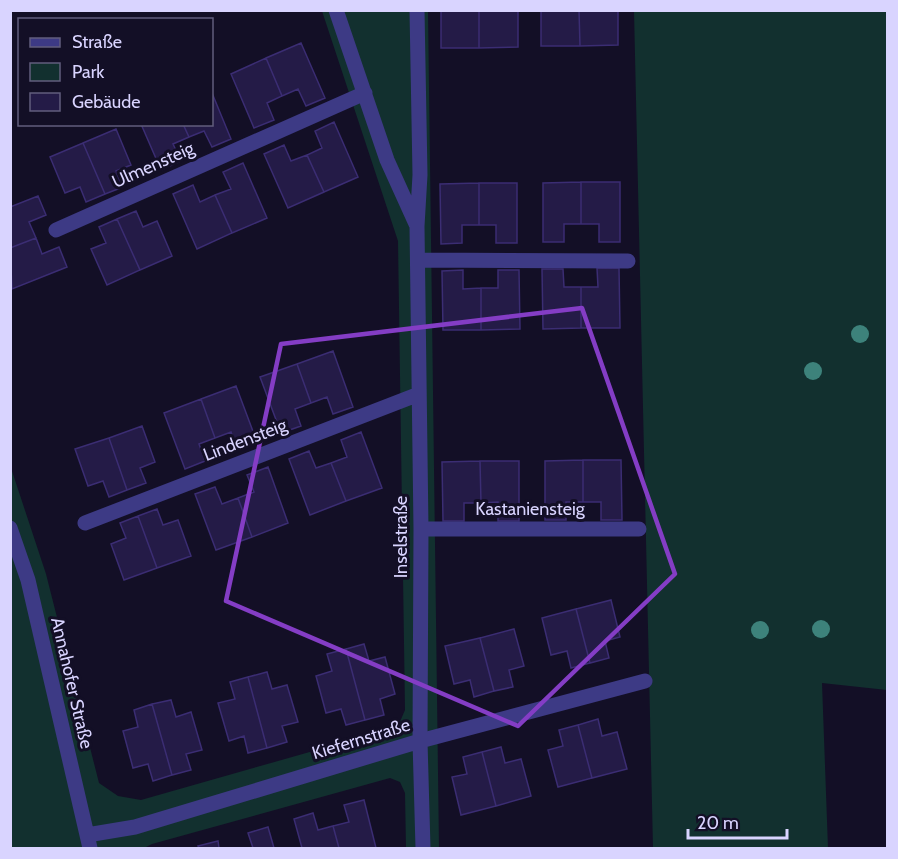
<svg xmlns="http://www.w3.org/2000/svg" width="898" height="859" font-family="Cabin,sans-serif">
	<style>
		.green { fill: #12302f }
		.building { fill: #241b47; stroke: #3b2d73; stroke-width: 1.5 }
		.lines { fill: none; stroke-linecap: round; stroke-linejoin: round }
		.minor { stroke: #3d3a85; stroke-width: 15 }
		.tree { fill: #3d827b }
		.marked { fill: none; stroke: #843dc5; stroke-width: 4.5; stroke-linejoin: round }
		.labels { text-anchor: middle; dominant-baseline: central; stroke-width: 6; stroke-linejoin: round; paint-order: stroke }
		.street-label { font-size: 18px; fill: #d9d4ff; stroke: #130f26 }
	</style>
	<rect width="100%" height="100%" fill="#130f26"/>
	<path class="green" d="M322,11H428L439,848H406L405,793L400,782L390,778L152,844L144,848H11L10,465L46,574L99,783L118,796L141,800L387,730L399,724L405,710L398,241Z
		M634,11H887V690L822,683L828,848H653Z"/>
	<path class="building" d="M441,10H479V48H441Z
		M479,10H518V47L479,48Z
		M541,10H579L580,46H541Z
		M579,10H618V45L580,46Z
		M301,43L325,98L306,106L298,89L282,96L266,58Z
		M266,58L282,96L267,103L274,120L254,128L231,74Z
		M212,93L231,139L212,147L204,131L189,137L183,124H212Z
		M334,122L358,177L324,192L307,155L322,148L315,131Z
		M141,124H183L189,137L173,144L181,161L161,170Z
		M116,129L131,165L116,171L123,187L105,194L83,143Z
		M83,143L105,194L86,202L80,187L65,193L50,157Z
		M284,145L291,161L307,155L324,192L288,208L264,154Z
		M243,163L267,218L232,233L215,195L231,189L223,172Z
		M581,182V224H564V242H543V183Z
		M581,182H620V242H599V224H581Z
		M479,183V225H462V243L441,244L440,184Z
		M479,183H517V243H496V225H479Z
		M193,185L200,202L215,195L232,233L197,249L173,194Z
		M38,196L46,215L29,222L36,238L10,248V207Z
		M136,211L143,227L157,221L172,256L140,270L117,219Z
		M117,219L140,270L107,285L91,249L106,243L99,227Z
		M36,238L42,254L59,247L67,267L12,289L10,248Z
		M597,268H619L620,328H581V287H598Z
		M542,269H563L564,287H581V328L543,329Z
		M463,270V289L481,288V330H443L442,271Z
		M498,270H519L520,329L481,330V288H498Z
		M333,351L353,407L333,414L327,397L311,403L297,364Z
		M297,364L311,403L295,409L301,426L281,433L260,377Z
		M236,386L257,442L237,450L231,432L215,438L201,399Z
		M201,399L215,438L199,444L205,461L185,469L164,413Z
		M142,426L155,462L140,468L146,483L127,490L109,438Z
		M361,432L382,488L346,501L331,463L347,457L341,440Z
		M109,438L127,490L109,497L103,481L88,486L75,449Z
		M309,451L316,468L331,463L346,501L310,515L289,459Z
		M583,460V502H566V520H545V461Z
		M583,460H621L622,520H601V502H583Z
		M480,461L481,503H464V521H443L442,462Z
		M480,461H519V521H498V502L481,503Z
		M268,467L288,523L252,537L238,498L254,492L247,475Z
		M215,487L222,504L238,498L252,537L216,550L195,494Z
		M157,509L163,525L178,520L191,556L157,568L138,516Z
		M138,516L157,568L124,580L111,544L126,538L120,523Z
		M611,600L620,637L605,641L609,658L590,663L576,609Z
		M576,609L590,663L571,668L567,651L551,655L542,618Z
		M514,629L524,666L509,670L513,687L494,691L480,638Z
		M480,638L494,691L474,697L470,680L454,684L445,646Z
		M364,644L369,661L385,657L395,694L380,699L384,715L365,720L346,649Z
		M346,649L365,720L346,725L341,709L326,713L316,676L332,671L327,654Z
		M267,672L272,689L287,685L298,722L282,726L287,742L267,748L248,677Z
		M248,677L267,748L248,753L244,736L229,741L218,703L235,699L230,682Z
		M171,700L176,717L191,712L202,750L186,754L191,770L172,775L152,704Z
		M152,704L172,775L153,781L148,764L133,768L123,731L138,727L134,710Z
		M598,719L602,736L617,732L627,769L592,778L578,725Z
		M578,725L592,778L558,787L548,750L563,746L559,730Z
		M501,747L505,763L521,759L531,796L496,806L482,752Z
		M482,752L496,806L461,815L452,777L467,774L463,757Z
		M364,800L376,848H339L333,826L349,822L344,805Z
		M313,813L318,830L333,826L339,848H302L294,819Z
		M268,827L274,848H253L248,833Z
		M218,841L219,848H199L198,846Z"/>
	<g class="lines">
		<path class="minor" d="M336,10L387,160L416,224
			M417,10L420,175L417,226L421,529L420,741L423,848
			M56,230L365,93
			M418,260L628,261
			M85,523L419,394
			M10,528L28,580L90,848
			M421,529H639
			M87,835L135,827L420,741L645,681"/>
	</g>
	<g class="tree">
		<circle cx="860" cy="334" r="9"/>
		<circle cx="813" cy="371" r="9"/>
		<circle cx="821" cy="629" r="9"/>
		<circle cx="760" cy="630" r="9"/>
	</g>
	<path class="marked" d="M582,308L675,574L518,726L226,601L281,344Z"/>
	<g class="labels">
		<g class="street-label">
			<text transform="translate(153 165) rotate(-24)">Ulmensteig</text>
			<text transform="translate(245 440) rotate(-21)">Lindensteig</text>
			<text x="530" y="509">Kastaniensteig</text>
			<text transform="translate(401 537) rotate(-90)">Inselstraße</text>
			<text transform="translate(72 683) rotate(77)">Annahofer Straße</text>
			<text transform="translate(361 739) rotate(-17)">Kiefernstraße</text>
		</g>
	</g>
	<rect width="898" height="859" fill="none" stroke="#d9d4ff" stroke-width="24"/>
	<rect x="18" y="18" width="195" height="108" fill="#130f26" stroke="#625e7d" stroke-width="1.5"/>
	<rect x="30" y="38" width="30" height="9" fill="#3d3a85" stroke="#625e7d" stroke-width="1.5"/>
	<text x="72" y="48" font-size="18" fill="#d9d4ff">Straße</text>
	<rect x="30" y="63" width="30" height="18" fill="#12302f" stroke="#625e7d" stroke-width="1.5"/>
	<text x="72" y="78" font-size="18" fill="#d9d4ff">Park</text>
	<rect x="30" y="93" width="30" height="18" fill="#241b47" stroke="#625e7d" stroke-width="1.5"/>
	<text x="72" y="108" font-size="18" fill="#d9d4ff">Gebäude</text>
	<path d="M688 829v9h99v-9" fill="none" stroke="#d9d4ff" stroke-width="3"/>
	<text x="697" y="829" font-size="18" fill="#d9d4ff" stroke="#130f26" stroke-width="4.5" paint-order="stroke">20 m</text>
</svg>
